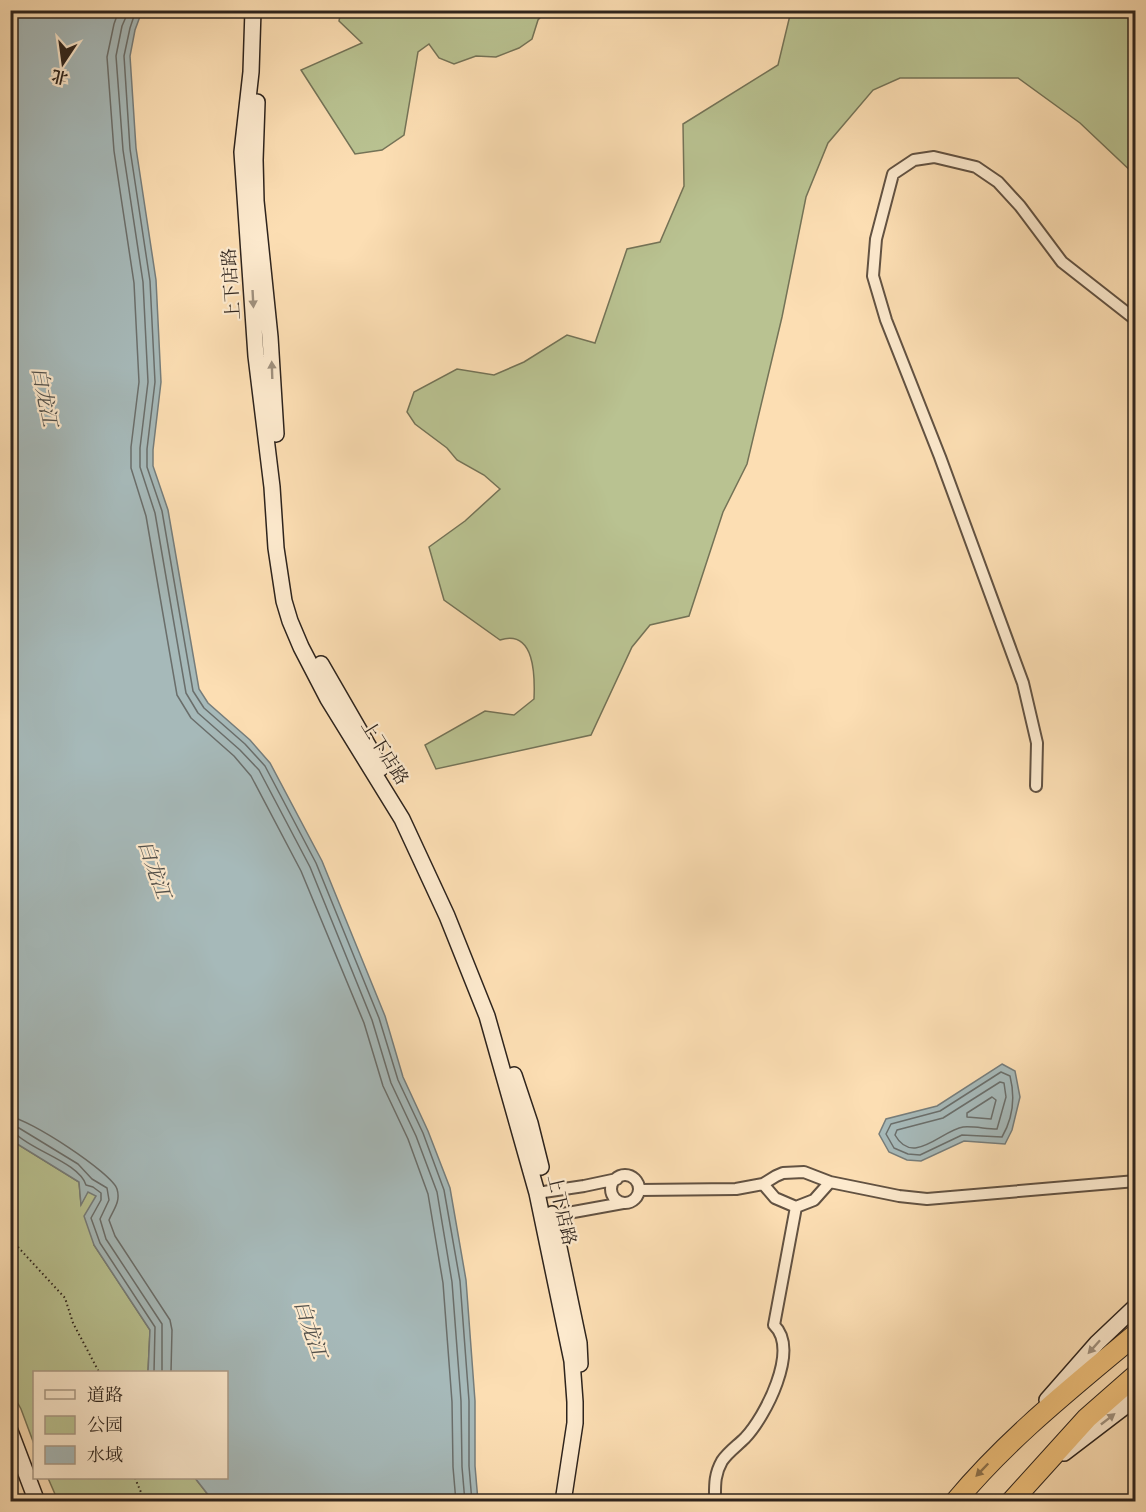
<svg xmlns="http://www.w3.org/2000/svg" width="1146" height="1512" font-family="'Old Standard TT','Noto Serif SC',serif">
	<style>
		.green { fill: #b9c291; stroke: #747357; stroke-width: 1.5 }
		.water { fill: #a6b9b9; stroke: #767d7b; stroke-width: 1.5 }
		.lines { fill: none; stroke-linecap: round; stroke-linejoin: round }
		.shore { stroke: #6a6e6b; stroke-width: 1.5 }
		.street-casing { stroke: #625242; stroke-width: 14 }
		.secondary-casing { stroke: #2e241d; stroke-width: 18 }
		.highway-casing { stroke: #2e241d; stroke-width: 22 }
		.path { stroke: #2e241d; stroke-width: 2; stroke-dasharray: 1.5 3; stroke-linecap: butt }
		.street { stroke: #fdeace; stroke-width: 10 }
		.secondary { stroke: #fdeace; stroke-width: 15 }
		.highway { stroke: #eebf7a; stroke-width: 20 }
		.oneway { fill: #a0917e }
		.oneway2 { fill: #8e724c }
		.labels { text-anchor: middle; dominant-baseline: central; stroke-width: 4.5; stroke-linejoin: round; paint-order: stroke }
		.street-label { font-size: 18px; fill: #2e241d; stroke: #fdeace }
		.water-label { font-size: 20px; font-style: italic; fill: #52514c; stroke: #fdeace }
	</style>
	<rect width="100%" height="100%" fill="#fcdeb3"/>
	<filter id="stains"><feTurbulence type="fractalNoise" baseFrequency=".00333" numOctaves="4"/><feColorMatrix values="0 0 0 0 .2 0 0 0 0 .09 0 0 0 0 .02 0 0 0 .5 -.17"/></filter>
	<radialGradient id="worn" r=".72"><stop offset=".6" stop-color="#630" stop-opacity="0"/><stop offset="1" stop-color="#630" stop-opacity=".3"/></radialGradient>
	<path class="green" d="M341,11V10L546,11L538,20L532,39L519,48L496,57L476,56L454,64L439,58L429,44L418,52L404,135L382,150L355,154L301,70L362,43L339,21Z
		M791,11H1135V175L1080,123L1018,78H900L873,90L828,143L806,197L782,317L747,464L723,512L689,616L650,625L632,647L591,735L436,769L425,745L485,711L514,715L534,699C535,676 535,629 500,640L444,600L429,547L465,521L500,489L484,475L457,460L447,448L415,424L407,412L414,392L457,369L494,375L524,362L567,335L595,343L627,249L660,242L684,186L683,124L778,65Z
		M10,1134L14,1142L79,1182L81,1204L88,1191L97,1196L94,1245L150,1330L148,1372H34V1444L21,1409L11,1391Z
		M48,1478H195L213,1501H58Z"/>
	<path class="water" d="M10,11H142L135,30L130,56L136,148L156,280L161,382L153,450V466L168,510L199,689L208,703L250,740L270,763L322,861L385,1016L403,1077L428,1131L450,1188L466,1280L475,1401V1466L478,1501H213L195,1478H226V1372H148L150,1330L94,1245L84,1216L96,1196L88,1192L81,1205L79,1182L14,1142L11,1134Z
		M1002,1064L1015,1071L1020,1097L1012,1130L1005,1144L964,1141L921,1161L907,1160L889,1152L879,1134L886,1119L937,1106Z"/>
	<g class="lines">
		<path class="shore" d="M119,10L114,24L107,57L114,151L134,283L139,382L131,447V468L146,516L177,695L191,718L234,756L251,776L301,871L364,1023L383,1086L408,1139L428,1194L443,1283L452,1402L453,1467L456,1502
			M129,10L122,26L116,56L123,150L143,282L148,382L140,448V467L155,513L186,693L198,713L240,750L259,770L310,867L372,1020L391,1083L416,1136L437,1192L452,1282L461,1401L462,1467L465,1502
			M136,10L130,28L124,56L130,149L150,281L155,382L147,449V467L162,511L193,691L204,708L245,744L265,766L316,863L379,1018L398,1080L423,1133L444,1190L460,1281L469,1401V1466L472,1502
			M1001,1072L1010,1076C1015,1096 1013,1118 1002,1137L962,1135L920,1155L908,1154L894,1148L886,1134L891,1124L940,1111Z
			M1000,1082L1004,1083L1006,1097L997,1129C986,1129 974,1126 963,1127C942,1130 913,1167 895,1135L897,1130L943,1118Z
			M992,1097L996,1100L991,1119L967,1117V1113Z
			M10,1117C28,1118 112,1173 117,1189C121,1202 113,1210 109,1220L115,1236L170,1320L172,1330L171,1372
			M10,1126L19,1128L78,1164L92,1179L107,1188L109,1200L100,1219L106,1239L162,1324V1372
			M10,1133L16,1134C33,1151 79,1163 86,1185L93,1187L101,1193V1200L91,1218L100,1243L155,1327L154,1372"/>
		<defs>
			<path id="street" d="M1036,786L1037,743L1023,683L940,457L886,320L873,276L876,239L893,174L914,160L934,157L976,167L998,182L1020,206L1062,262L1136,320
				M611 1189a14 14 0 1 1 28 0a14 14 0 1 1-28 0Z
				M639,1190L736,1189L763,1184L776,1176L783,1173L804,1172L830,1182L899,1196L927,1199L1136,1181
				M537,1193L584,1186L617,1179
				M796,1207L814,1200L830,1182
				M546,1217L623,1203
				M715,1502C715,1486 714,1475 722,1461C728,1452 737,1446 745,1438C765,1417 800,1350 774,1325L796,1207L775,1198L763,1184"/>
			<path id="secondary" d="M253,10L251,72L242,152L256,356L272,487L276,548L284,601L290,621L301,647L328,699L402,819L447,916L487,1016L537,1193L572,1361L575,1402V1423L563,1502
				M257,102L255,160L256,201L270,337L276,434
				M321,664L381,768
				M514,1075L530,1123L541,1167
				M552,1214L579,1343L580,1364
				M1047,1400L1097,1343L1136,1306
				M10,1431L37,1502
				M1064,1453L1136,1398"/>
			<path id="highway" d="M955,1502C1008,1438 1073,1387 1136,1334
				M1011,1502L1087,1418L1136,1375"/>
		</defs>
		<use href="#street" class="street-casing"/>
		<use href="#secondary" class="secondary-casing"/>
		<use href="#highway" class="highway-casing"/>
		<path class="path" d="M10,1236L17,1246L65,1298L73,1323L99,1372
			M135,1478L145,1502"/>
		<use href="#street" class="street"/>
		<use href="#secondary" class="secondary"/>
		<use href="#highway" class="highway"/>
	</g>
	<defs><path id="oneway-solid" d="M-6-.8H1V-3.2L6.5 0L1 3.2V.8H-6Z" transform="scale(1.5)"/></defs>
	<g class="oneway">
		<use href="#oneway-solid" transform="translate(253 299) rotate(87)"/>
		<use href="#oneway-solid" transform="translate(272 370) rotate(-92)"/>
		<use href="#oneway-solid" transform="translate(1094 1347) rotate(132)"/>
		<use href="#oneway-solid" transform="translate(1108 1419) rotate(-38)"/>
	</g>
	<use class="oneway2" href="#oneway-solid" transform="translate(982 1470) rotate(134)"/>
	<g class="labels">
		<g class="street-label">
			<text transform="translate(232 284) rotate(-94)">上下店路</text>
			<text transform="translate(384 753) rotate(58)">上下店路</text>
			<text transform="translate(561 1210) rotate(77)">上下店路</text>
		</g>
		<g class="water-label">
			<text transform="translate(43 397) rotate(79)">白龙江</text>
			<text transform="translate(153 870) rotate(71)">白龙江</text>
			<text transform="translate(309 1330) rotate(71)">白龙江</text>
		</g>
	</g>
	<rect width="1146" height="1512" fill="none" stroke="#fcdeb3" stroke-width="36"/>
	<rect x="12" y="12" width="1122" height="1488" fill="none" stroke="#2e241d" stroke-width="3"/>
	<rect x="18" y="18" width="1110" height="1476" fill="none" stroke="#2e241d" stroke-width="1.5"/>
	<rect x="33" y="1371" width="195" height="108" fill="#fdeace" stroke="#aa9b87" stroke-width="1.5"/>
	<rect x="45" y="1390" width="30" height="9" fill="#fdeace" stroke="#aa9b87" stroke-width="1.5"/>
	<text x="87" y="1401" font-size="18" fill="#2e241d">道路</text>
	<rect x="45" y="1416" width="30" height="18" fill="#b9c291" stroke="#aa9b87" stroke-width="1.5"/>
	<text x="87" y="1431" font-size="18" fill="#2e241d">公园</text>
	<rect x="45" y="1446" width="30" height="18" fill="#a6b9b9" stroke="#aa9b87" stroke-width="1.5"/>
	<text x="87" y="1461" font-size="18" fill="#2e241d">水域</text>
	<g transform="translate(63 63) rotate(193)" stroke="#fdeace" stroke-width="4.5" paint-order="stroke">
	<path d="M0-4.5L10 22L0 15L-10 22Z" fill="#2e241d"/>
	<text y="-9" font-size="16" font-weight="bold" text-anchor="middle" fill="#2e241d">北</text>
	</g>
	<rect width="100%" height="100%" filter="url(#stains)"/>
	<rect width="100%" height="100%" fill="url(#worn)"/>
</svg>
